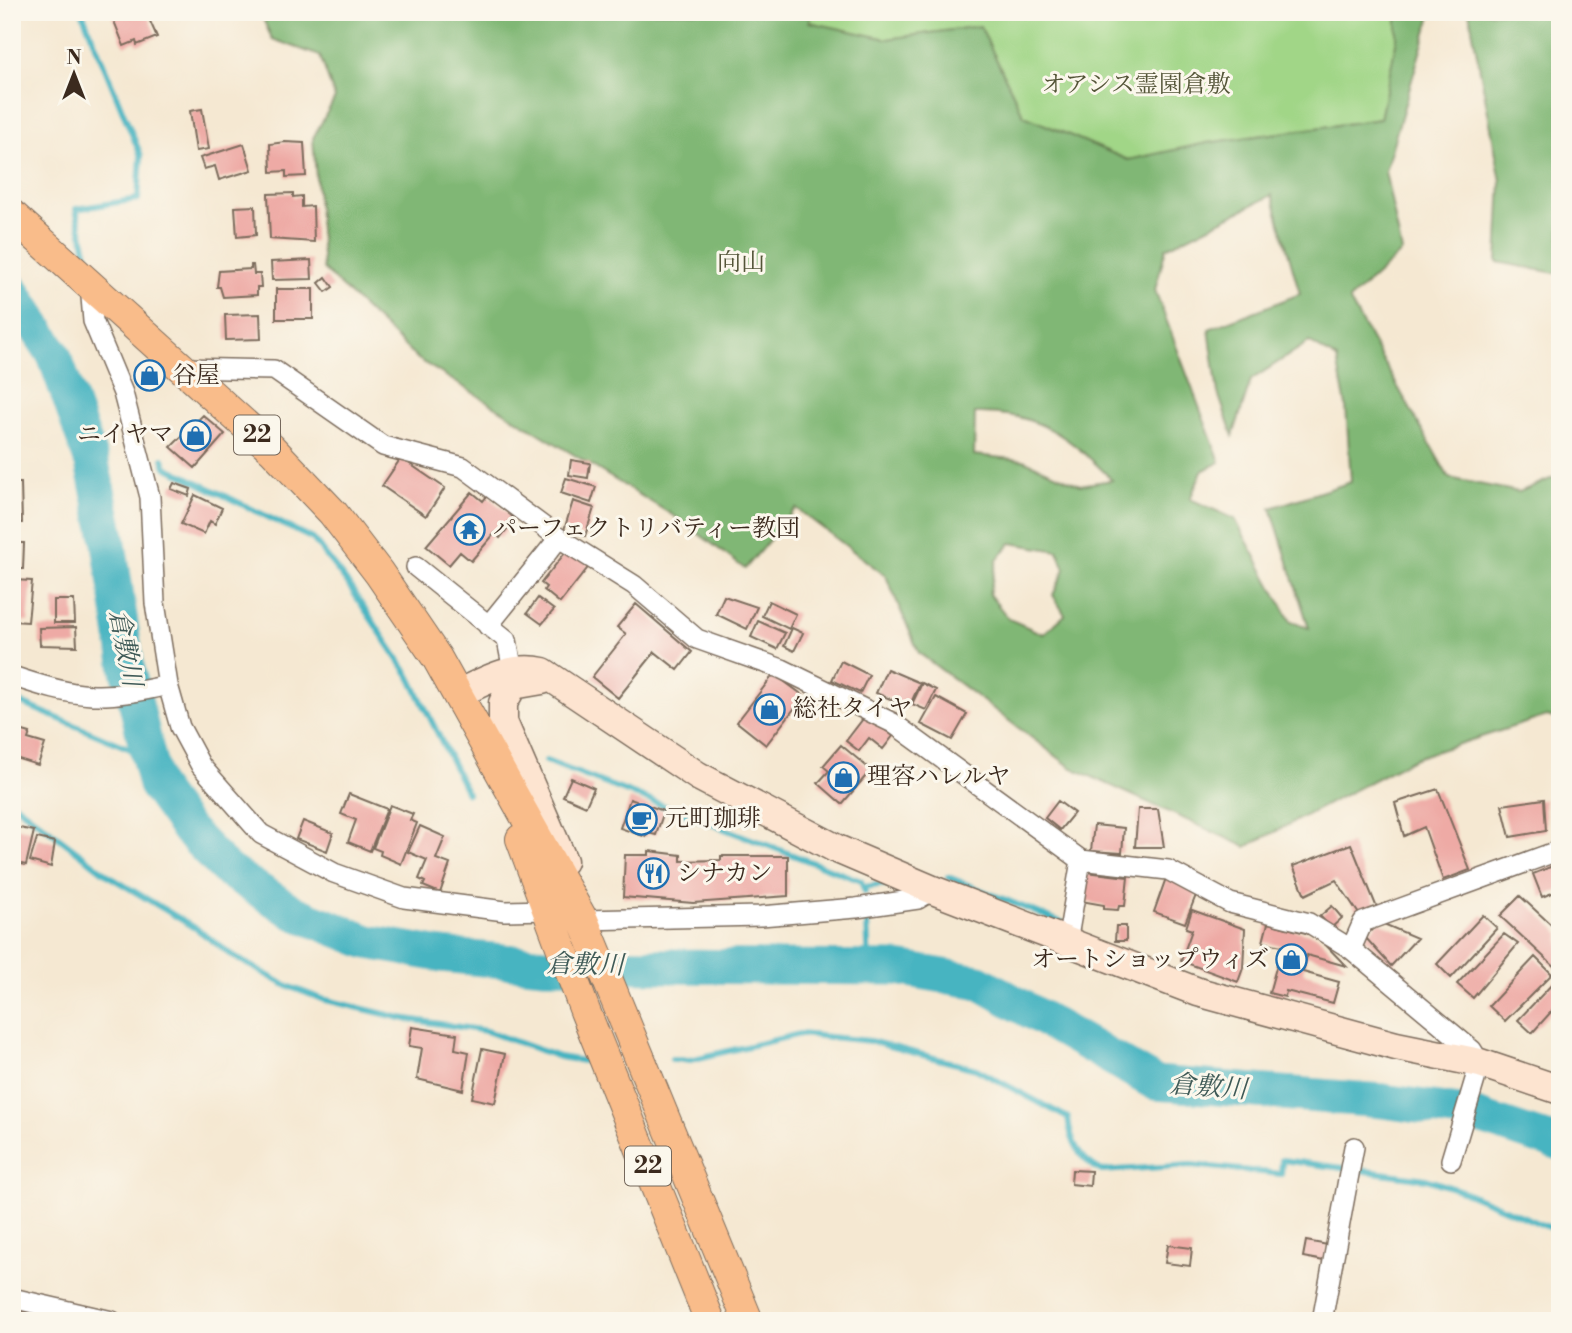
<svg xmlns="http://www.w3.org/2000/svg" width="1572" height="1333" font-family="'Libre Bodoni','Noto Serif JP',serif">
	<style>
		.green { fill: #a1d687; stroke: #6e8052; stroke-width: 2 }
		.forest { fill: #80b774; stroke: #5e7049; stroke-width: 2; fill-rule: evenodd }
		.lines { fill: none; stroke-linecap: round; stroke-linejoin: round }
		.stream { stroke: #46b4c1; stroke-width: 6 }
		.river { stroke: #46b4c1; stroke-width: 35 }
		.building { fill: #eeaaa5 }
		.street-casing { stroke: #7c6c5d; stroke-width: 22 }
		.secondary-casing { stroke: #7c6c5d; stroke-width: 31 }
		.primary-casing { stroke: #7c6c5d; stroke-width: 32 }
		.street { stroke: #fff; stroke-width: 19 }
		.secondary { stroke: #fde4d0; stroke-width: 28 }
		.primary { stroke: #f9bc8a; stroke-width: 30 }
		.labels { text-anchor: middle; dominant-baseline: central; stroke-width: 6; stroke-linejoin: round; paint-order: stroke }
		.shield { fill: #fbf7ec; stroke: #75685c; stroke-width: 2 }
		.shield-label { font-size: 23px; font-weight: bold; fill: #3b2a1e }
		.park-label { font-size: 24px; fill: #545538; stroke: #fbf7ec }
		.poi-label { font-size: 24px; fill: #3b2a1e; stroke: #fbf7ec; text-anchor: start }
		.water-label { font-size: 26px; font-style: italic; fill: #3f5a57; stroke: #fbf7ec }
	</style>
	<rect width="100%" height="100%" fill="#fbf7ec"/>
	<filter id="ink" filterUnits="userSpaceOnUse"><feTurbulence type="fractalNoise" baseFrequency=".0143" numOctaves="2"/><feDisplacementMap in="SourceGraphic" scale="14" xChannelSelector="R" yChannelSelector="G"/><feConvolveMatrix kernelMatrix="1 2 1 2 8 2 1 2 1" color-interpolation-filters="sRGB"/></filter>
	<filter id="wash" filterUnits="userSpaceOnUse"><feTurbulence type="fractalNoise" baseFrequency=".00686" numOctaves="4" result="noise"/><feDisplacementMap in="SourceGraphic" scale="28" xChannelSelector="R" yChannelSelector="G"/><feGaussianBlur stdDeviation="1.57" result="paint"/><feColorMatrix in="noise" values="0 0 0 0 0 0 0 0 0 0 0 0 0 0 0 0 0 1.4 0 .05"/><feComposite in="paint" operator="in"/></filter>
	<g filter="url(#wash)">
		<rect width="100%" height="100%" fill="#f5e8d2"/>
		<path class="green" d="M811,12H1397V39L1380,119L1207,143L1128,160L1024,116L980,26L887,39L808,22Z"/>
		<path class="forest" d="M260,12H811L809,22L887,39L980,26L1024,116L1128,160L1207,143L1380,119L1397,39V12H1432L1385,171L1402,252L1349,300L1449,478L1519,492L1560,475V720L1547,716L1415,758L1246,847L1072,768L919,653L886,576L796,508L745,569L682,521L418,359L323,269L313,138L335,98L320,56L272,39ZM1272,195L1300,294L1209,329L1218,393L1233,436L1251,380L1309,342L1337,359L1346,406L1351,482L1271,508L1309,628L1291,622L1235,519L1190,499L1202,471L1220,462L1155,290L1166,248ZM975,413C1036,411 1071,437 1112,480L1080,485L1023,460L974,455ZM1011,543L1058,551L1065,569L1053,595L1065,615L1043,634L1009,619L989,594L997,560Z
			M1469,12H1560V274L1497,262L1501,181Z"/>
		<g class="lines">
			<path class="stream" d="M82,12L141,156L138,199L76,209L87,255
				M163,459L166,467L313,539L348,584L410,677L467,793
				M12,699L147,756
				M546,761L861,881L865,892
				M12,802L112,878L197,929L233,956L285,985L322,999L401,1018L486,1031L559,1057L583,1061
				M948,877L1063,923
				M863,887L886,884
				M867,920L869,967
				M1553,1054L1560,1057
				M672,1059L690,1060L800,1034L870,1041L976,1069L1068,1118C1071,1143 1079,1159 1102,1171L1191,1165L1281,1174L1282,1160L1426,1179L1462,1191L1560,1232"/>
			<path class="river" d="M12,290L54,355L92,463L108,537L128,670L155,785L188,830L227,870L295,913L368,942L441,955L545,965L897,968L979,982L1155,1083L1383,1101L1467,1113L1560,1144"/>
		</g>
		<g id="blocks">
			<path class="building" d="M121,12L128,15L146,12L157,37L137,45L136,41L124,46L112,16Z
				M202,109L209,149L196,151L190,111Z
				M285,142L304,143L306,176L286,177V171L271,172L270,144Z
				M244,144L252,170L219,180L215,166L204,169L200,158Z
				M293,193V197L302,196V207L313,206L314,242L270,239L268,194Z
				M255,206L256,235L237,237L235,207Z
				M311,260L312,279L272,280L271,262Z
				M251,265H253L254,274H260L261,287H257V295L223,297L220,287H217L219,271L251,269Z
				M326,277L333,287L326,292L319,283Z
				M276,289H313V319H276Z
				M260,314L261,339L226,340L225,315Z
				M153,369L155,382L144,383L143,371Z
				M203,415L225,434L195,468L171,447Z
				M401,458L445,488L426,516L382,486Z
				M571,460L590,463L588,478L569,475Z
				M566,478L596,487L591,503L561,493Z
				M12,483H21L22,523H12Z
				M174,483L191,489L189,496L171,489Z
				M472,492L483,501L487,496L513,517L508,522L511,524L500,538L495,533L471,561L460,552L449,565L426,546Z
				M195,495L222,508L215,524L210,521L204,534L181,524Z
				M573,501L594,508L585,536L564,530Z
				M12,543H24L23,569H12Z
				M569,548L590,565L560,603L544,590L546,587L541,583Z
				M12,580L32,581L28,622L12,621Z
				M724,596L757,607L747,629L716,614Z
				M538,598L554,610L542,624L527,613Z
				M54,600H74L75,623H54Z
				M769,601L796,614L789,629L762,616Z
				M636,604L692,652L678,670L655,652L618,698L592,677L626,634L617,627Z
				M758,621L785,633L777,649L751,637Z
				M76,627L77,646L40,645L39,628Z
				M792,628L803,633L794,651L784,646Z
				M841,661L869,675L860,693L832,680Z
				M887,669L920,683L909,707L876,693Z
				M774,674L804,696L766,745L737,722Z
				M922,683L936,690L926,710L912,704Z
				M936,697L967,714L952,740L921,724Z
				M866,715L893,736L883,749L869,738L859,751L846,741Z
				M16,729L30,733L28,739L45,744L38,765L12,757Z
				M841,745L871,770L842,804L818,783L829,771L823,766Z
				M571,778L594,788L586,806L563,796Z
				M1438,789L1470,870L1443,880L1424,827L1404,836L1395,803Z
				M349,794L387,809L370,851L348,842L356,820L341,814Z
				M630,799L664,811L656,835L648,833L646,837L620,828Z
				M1544,799L1546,831L1510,837L1502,805Z
				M1058,801L1074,813L1060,830L1045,818Z
				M390,805L413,814L410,820L417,823L401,864L380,855L381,851L373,848Z
				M1138,809H1158L1164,847H1135Z
				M303,821L333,833L327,851L296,839Z
				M1094,825L1124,828L1122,853L1091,851Z
				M420,826L445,837L436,859L450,864L440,893L423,886L425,882L419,879L427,860L408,852Z
				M15,827L34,831L26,865L12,862Z
				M37,838L55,842L51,867L30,861Z
				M1351,844L1377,908L1359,914L1336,880L1305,895L1293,866Z
				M649,851L681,855V861L721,860V856H788V896L693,903L623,897L625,855H649Z
				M1560,863V890L1542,897L1533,874Z
				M1086,872L1128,877L1125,906H1119L1118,910L1104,909V905L1081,901Z
				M1166,878L1198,890L1185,923L1154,912Z
				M1520,896L1560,933V972L1500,916Z
				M1332,906L1342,918L1331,928L1320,916Z
				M1192,910L1245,929L1243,968L1238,982L1181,961L1192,930L1186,928Z
				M1483,915L1497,928L1451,978L1437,964Z
				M1379,922L1417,938L1391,966L1365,937Z
				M1268,923L1317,936L1346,966L1307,955L1303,972L1339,982L1333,1003L1286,991L1285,997L1269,993L1282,946L1263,942Z
				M1116,926H1126V941H1115Z
				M1504,934L1518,944L1473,998L1457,984Z
				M1535,957L1552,974L1505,1021L1489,1006Z
				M1557,979L1560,982V1002L1532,1033L1518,1020Z
				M412,1027L457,1034L455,1049L469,1052L463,1090L417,1079L422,1048L409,1046Z
				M482,1049L505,1054L495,1103L472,1098Z
				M1072,1170L1091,1171L1090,1186L1071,1184Z
				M1306,1241L1328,1245L1324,1261L1303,1257Z
				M1168,1245L1192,1248L1190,1266L1165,1263Z
				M17,1310L58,1320V1321H14Z"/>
		</g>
	</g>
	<g filter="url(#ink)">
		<use href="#blocks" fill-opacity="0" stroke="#7c6c5d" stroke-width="2"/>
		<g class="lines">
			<defs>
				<path id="street" d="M90,285L93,321L123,393L150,497L155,603L168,685L180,727L201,766L261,834L334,873L404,898L505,911L548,910
					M182,368L274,370L383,446L463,467L559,538L634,585L697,639L782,669L893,723L1081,860L1067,943
					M416,567L507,640L513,671
					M488,626L559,538
					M12,676C76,698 102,701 168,685
					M1081,860L1168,870L1230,903L1309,923L1351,949L1472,1050L1480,1063L1451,1160
					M583,920L761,916L856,908L918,899L933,890
					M1351,949L1363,922L1560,850
					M12,1298L112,1321
					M1322,1321L1354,1147"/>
				<path id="secondary" d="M542,680L513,685L503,703V722L563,861
					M458,694C486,680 512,665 543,672L698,776L837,849L933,890L1198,992L1396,1046L1480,1063L1560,1090"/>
				<path id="primary" d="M12,215L272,449L333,513L379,573L437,658L583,920L748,1321
					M521,839L585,1011L710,1321"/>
			</defs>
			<use href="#street" class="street-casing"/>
			<use href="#secondary" class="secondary-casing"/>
			<use href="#primary" class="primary-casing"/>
			<use href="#street" class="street"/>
			<use href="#secondary" class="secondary"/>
			<use href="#primary" class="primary"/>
		</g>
	</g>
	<defs>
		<symbol id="shop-ring" viewBox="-11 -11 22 22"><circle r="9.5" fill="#fbf7ec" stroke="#1f6fb2" stroke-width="1.5"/><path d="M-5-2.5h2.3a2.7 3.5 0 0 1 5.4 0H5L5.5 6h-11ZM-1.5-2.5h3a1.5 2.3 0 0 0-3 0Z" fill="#1f6fb2"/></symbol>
		<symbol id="temple-ring" viewBox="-11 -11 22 22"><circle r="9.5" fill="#fbf7ec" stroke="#1f6fb2" stroke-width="1.5"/><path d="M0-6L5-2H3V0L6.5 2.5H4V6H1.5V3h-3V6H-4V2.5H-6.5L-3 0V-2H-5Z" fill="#1f6fb2"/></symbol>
		<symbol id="cafe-ring" viewBox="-11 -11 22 22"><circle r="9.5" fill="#fbf7ec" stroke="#1f6fb2" stroke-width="1.5"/><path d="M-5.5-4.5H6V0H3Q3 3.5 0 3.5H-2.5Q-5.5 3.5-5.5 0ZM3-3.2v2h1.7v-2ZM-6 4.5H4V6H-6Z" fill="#1f6fb2"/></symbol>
		<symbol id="restaurant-ring" viewBox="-11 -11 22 22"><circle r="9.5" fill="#fbf7ec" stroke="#1f6fb2" stroke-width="1.5"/><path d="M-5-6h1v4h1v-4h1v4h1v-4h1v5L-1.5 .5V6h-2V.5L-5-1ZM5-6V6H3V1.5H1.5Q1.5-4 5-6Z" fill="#1f6fb2"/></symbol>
	</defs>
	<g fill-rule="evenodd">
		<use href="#shop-ring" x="132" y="358" width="35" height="35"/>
		<use href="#shop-ring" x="178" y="418" width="35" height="35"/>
		<use href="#temple-ring" x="452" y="512" width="35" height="35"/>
		<use href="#shop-ring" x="752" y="692" width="35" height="35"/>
		<use href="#shop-ring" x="826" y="760" width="35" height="35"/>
		<use href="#cafe-ring" x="624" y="802" width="35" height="35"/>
		<use href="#restaurant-ring" x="636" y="856" width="35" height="35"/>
		<use href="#shop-ring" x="1274" y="942" width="35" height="35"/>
	</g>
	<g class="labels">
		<g class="shield">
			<rect x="234" y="415.5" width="46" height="39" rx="5"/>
			<rect x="625" y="1146.5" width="46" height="39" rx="5"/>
		</g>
		<g class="shield-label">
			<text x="257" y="435">22</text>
			<text x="648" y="1166">22</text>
		</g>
		<g class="park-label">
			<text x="1136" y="85">オアシス霊園倉敷</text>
			<text x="741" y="263">向山</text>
		</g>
		<g class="poi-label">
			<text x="172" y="376">谷屋</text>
			<text x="173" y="435" text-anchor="end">ニイヤマ</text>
			<text x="493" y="529">パーフェクトリバティー教団</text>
			<text x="793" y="709">総社タイヤ</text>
			<text x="867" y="777">理容ハレルヤ</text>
			<text x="665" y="819">元町珈琲</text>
			<text x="677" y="874">シナカン</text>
			<text x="1269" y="960" text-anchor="end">オートショップウィズ</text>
		</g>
		<g class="water-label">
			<text transform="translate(125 648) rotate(79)">倉敷川</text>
			<text transform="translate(585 965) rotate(1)">倉敷川</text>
			<text transform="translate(1208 1087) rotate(4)">倉敷川</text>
		</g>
	</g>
	<rect width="1572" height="1333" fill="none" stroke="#fbf7ec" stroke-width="42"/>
	<g transform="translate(74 74)" stroke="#fbf7ec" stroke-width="5" paint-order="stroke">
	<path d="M0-5L12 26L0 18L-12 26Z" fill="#3b2a1e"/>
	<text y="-10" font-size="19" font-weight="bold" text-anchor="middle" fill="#3b2a1e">N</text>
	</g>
</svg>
